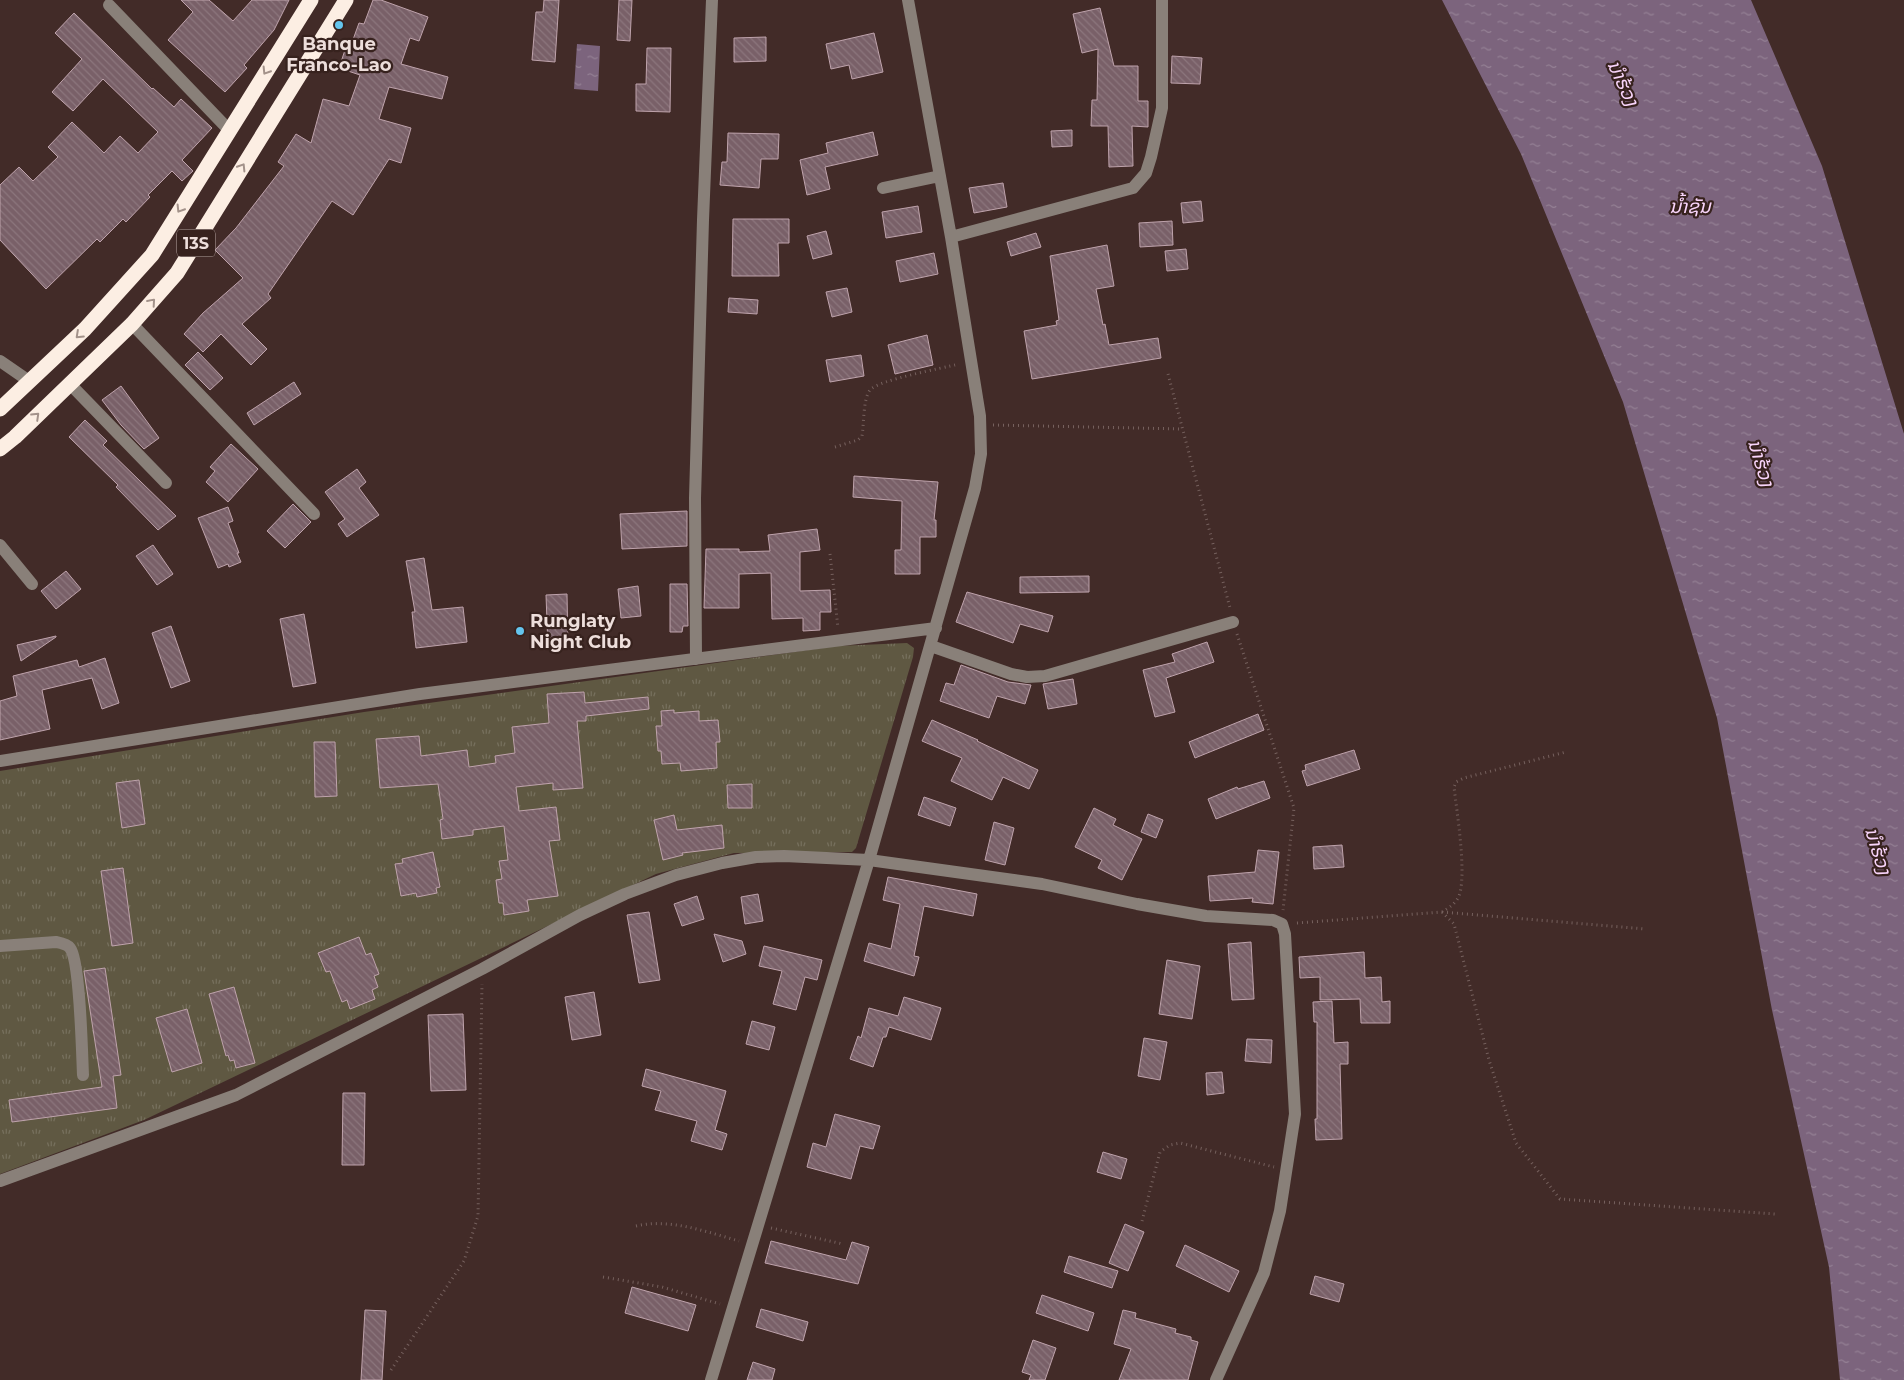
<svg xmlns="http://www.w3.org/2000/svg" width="1904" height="1380" font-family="Montserrat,'Noto Sans Lao',sans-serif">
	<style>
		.grass { fill: url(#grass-tufts) }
		.water { fill: url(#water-ripples) }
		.building { fill: url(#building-back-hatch); stroke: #bfa3ac }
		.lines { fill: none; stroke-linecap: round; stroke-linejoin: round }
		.path { stroke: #76615e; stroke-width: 3; stroke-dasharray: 1 4; stroke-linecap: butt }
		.minor { stroke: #898079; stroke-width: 12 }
		.highway { stroke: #fceee3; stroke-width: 15 }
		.oneway { stroke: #a3928a }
		.poi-dot { fill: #64c5ee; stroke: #37221e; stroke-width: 2 }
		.labels { text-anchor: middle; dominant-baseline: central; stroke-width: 4.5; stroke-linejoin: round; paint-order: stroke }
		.shield { fill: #37221e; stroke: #b6a6a2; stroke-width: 1 }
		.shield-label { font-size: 16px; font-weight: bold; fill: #eddedb }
		.poi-label { font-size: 18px; font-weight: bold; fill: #eddedb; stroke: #37221e }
		.water-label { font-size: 19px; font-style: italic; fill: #f9d5fb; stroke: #37221e }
	</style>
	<defs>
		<pattern id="grass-tufts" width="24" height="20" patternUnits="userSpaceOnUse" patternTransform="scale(1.25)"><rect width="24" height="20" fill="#5f5842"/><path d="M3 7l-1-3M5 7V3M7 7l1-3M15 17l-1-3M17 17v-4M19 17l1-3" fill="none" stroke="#76705d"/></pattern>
		<pattern id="water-ripples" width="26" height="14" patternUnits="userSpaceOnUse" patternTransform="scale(1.25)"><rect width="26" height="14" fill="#7c647d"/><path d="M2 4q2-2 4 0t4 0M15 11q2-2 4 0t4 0" fill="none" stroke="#958195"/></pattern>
		<pattern id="building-back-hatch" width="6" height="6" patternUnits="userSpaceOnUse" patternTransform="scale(1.25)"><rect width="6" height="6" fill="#796068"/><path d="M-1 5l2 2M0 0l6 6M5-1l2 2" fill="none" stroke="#8c767d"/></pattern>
	</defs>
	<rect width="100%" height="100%" fill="#422b28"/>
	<path class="grass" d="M907,643L914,648L913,657L856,848L852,852L734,853L656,874L144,1120L0,1174V771L364,712L837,646Z"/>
	<path class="water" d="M1442,0H1751L1822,166L1904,434V1380H1840L1829,1267L1772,1010L1717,718L1623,402L1521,154Z
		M577,44L600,46L598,91L574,89Z"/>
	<path class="building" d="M181,0H209L233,21L252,0H289L274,30L244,65L247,68L225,92L168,40L193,12Z
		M373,0H381L428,17L419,41L410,38L401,64L448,77L442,99L389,87L379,119L411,128L401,163L389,159L353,215L332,201L268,294L271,298L242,324L267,349L251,365L221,334L203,352L184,334L203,313L243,278L215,250L236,228L284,166L278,162L296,134L311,143L323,99L349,106L360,75L339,68L346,47L350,48L359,23L364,24Z
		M544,0H559L555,62L532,60L536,12H543Z
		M619,0H632L630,41L617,40Z
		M1100,8L1114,66H1138V101H1148V127L1132,126L1133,166L1109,167L1108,126H1091L1092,100H1097L1098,49L1082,53L1073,14Z
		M74,13L152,89L153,88L174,107L181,99L212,128L182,160L193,171L182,181L172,171L148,195L150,197L126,222L123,219L100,242L97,239L46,289L0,240V185L19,167L33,181L58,157L48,147L72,122L104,153L120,136L138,153L158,132L103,79L73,111L52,92L82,59L55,33Z
		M874,33L883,72L852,79L849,65L831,69L826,44Z
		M766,37V61L734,62V38Z
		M647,48H671L670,112L636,111V84H646Z
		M1172,56L1202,58L1200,84L1171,83Z
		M1072,130V146L1052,147L1051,131Z
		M873,132L878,155L825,167L830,189L807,195L800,160L828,153L826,143Z
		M728,133L779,134L778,159H761L759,188L720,185L722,162H727Z
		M1003,183L1007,207L974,213L969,188Z
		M1201,201L1203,221L1183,223L1181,203Z
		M918,206L922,232L886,238L882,212Z
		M733,219H789V243H778L779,276H732Z
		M1172,221L1173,245L1140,247L1139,223Z
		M826,231L832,254L813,259L807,236Z
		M1036,233L1041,247L1011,256L1007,242Z
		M1107,245L1114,286L1096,289L1103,325L1105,324L1109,345L1158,338L1161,358L1032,379L1024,331L1057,325L1056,321L1059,320L1050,256Z
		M1186,249L1188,269L1167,271L1165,251Z
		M934,253L938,274L900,282L896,261Z
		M847,288L852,312L832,317L826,292Z
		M729,298L758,300L757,314L728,312Z
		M927,335L933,365L895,374L888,345Z
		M198,352L223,378L210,390L185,365Z
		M861,355L864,376L830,382L826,360Z
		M294,382L301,394L254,425L247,413Z
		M121,386L159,438L144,449L121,425L102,400Z
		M85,420L107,441L103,445L176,516L158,530L116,487L118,485L69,437Z
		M231,444L258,469L228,502L206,482L215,471L210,467Z
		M357,469L366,482L359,488L379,515L347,537L338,524L345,519L325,492Z
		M854,476L938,482L934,520H936V537H920V574H895V550H901L902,501L853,497Z
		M293,504L311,522L285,548L267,531Z
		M228,507L233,521L228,523L239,553H237L241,562L229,567L228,564L218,568L198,518Z
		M687,511V546L622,549L620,514Z
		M817,529L820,550L800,552V591L830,590L831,612H820V630L803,631V618L772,619L771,573L739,574V608H704L706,549H739V552L770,551L768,535Z
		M153,545L173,574L157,585L136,556Z
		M424,558L432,610L463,607L467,642L416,648L412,612H415L406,561Z
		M66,571L81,589L56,609L41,591Z
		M1089,576V592L1020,593V577Z
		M670,584H687L688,626H683L682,632H670Z
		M638,586L641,616L621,618L618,589Z
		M967,592L1053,616L1048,632L1020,624L1013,643L956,622Z
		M567,594L568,647L548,648L546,595Z
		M304,614L316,683L293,687L280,619Z
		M171,626L190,681L171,688L152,633Z
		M56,636V637L21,661L17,645Z
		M1207,642L1214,662L1166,678L1175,712L1155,717L1143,670L1175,662L1172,654Z
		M105,658L119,703L102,709L92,678L42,690L50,729L0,740V701L17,696L13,676L77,660L79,667Z
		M961,665L1008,682L1031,685L1025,704L997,696L989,718L940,701L946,683L954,685Z
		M1073,679L1077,704L1048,709L1043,684Z
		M584,692L585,703L648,697L649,709L586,716V721H577L583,788L553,790V783L516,787L519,811L556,807L560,840L549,841L558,896L527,900L529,911L504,915L503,903H499L496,880L502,879L499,861L508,860L504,826L473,830V835L442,839L440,820L443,819L438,784L380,788L376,739L419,736L421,756L467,750L469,767L496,763L495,756L515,753L512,727L549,723L547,694Z
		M674,710V713L699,711V721L718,720L720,742H716L717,768L681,771L680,763L662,764L661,751H658L656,726H662L661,711Z
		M1258,714L1264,730L1195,758L1189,742Z
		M932,720L978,740L977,741L1038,770L1029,789L1003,777L992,800L951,781L962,758L922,741Z
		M314,742H335L337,796L315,797Z
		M1354,750L1360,769L1307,786L1302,771L1306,770L1305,765Z
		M139,780L145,824L122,828L116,783Z
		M1264,781L1270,798L1216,819L1208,799L1237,787L1238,789Z
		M752,784V808H728L727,785Z
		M924,797L956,808L950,826L918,815Z
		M1094,808L1116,819L1113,825L1142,839L1122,880L1098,868L1102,860L1075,847Z
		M1148,814L1163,820L1156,838L1141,832Z
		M674,815L677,830L722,825L724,848L682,853L683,855L663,860L654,820Z
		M994,822L1014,828L1005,865L985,860Z
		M1342,845L1344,867L1314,869L1313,847Z
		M1258,850L1279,852L1273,904L1252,902L1253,898L1210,901L1208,876L1255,872Z
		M433,852L440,887L436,888L437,893L417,897L416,893L401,896L395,864L403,863L402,859Z
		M123,868L133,943L112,946L101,871Z
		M888,877L977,894L973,916L924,906L914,956L919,957L914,976L864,961L869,943L891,949L900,904L883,900Z
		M758,894L763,921L745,924L741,897Z
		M697,896L704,919L682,926L674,904Z
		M649,912L660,980L639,983L627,915Z
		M714,934L742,941L746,954L723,962Z
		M359,937L366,955L371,953L379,974L374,976L378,987L372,990L375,999L350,1009L347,1000L342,1002L330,971L326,972L318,953Z
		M1251,942L1254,999L1232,1000L1228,944Z
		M764,946L822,960L817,980L805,977L796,1010L773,1004L782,971L759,966Z
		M1364,952L1365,978L1381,977L1382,1002L1390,1001V1023H1361L1360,999L1320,1000V977L1300,978L1299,957Z
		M1167,960L1200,966L1192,1019L1159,1014Z
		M105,968L121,1075L113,1076L117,1108L12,1122L9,1100L102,1087L84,971Z
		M234,987L255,1063L236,1068L234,1060L230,1061L228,1055L226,1056L209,994Z
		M594,992L601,1035L572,1040L565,997Z
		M904,997L941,1008L931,1040L889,1027L886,1037H883L873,1067L850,1059L858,1036L861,1038L869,1008L898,1016Z
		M1332,1001L1334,1043L1348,1042V1064H1340L1342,1139L1316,1140L1315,1119H1317V1022H1314L1313,1002Z
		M187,1009L202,1063L172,1072L156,1018Z
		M463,1014L466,1090L431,1091L428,1015Z
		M752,1021L775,1027L769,1050L746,1044Z
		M1144,1038L1167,1042L1160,1080L1138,1076Z
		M1247,1039L1272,1040L1271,1063L1245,1061Z
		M646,1069L726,1091L715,1130L727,1134L722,1150L691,1141L697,1121L655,1110L661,1091L642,1086Z
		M1222,1072L1224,1093L1207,1095L1206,1073Z
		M343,1093H365L364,1165H342Z
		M835,1114L880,1126L873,1149L860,1146L851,1179L807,1167L813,1143L826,1147Z
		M1103,1152L1127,1159L1121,1179L1097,1172Z
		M1125,1224L1144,1232L1128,1271L1109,1263Z
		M771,1241L846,1260L852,1242L869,1247L858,1284L765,1263Z
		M1185,1245L1239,1271L1229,1292L1176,1266Z
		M1069,1256L1118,1271L1112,1288L1064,1272Z
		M1315,1276L1344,1284L1339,1302L1310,1294Z
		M632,1287L696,1305L688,1331L625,1313Z
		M1042,1295L1094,1313L1088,1331L1036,1313Z
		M761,1309L808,1322L803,1341L756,1327Z
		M365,1310L386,1311L382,1380H361Z
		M1123,1310L1136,1313L1135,1318L1176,1329L1175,1333L1191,1337V1340L1198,1342L1188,1380H1119L1131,1349L1114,1344Z
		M1033,1340L1056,1348L1045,1380H1029L1031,1375L1022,1372Z
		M753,1362L775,1369L772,1380H747Z"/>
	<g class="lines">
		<path class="path" d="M1168,374L1230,608
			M993,425L1183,429
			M835,447L858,440L862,436C864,424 863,399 870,390C878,380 943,368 959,364
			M830,554L838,628
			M1237,634L1294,808L1283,910
			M1442,912L1454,924L1489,1060L1516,1143L1560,1199L1775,1214
			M1442,912L1645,929
			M1297,923L1442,912C1450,907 1457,903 1460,893C1466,869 1457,813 1454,787L1456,782L1464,778L1566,752
			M1142,1221L1160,1152L1170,1145L1180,1143L1274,1167
			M636,1226C670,1218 707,1232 739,1241
			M771,1228L843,1244
			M603,1277L662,1287L720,1304
			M391,1370L464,1261L478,1216L482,984"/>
		<path class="minor" d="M109,5L229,130
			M883,188L940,176
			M951,237L1133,188L1146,173L1151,157L1162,108V0
			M132,324L314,514
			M0,361L29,381
			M70,384L166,483
			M0,545L32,584
			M931,646L1011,674L1027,677L1045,676L1233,622
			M696,659L695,498L703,220L712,0
			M0,761L420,694L936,628
			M0,946L56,942C61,943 67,944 70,948C80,960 82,1054 83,1075
			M0,1181L236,1095L482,969L580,915L625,894L676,875L722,863L756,857L784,856L869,860L1042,884L1137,904L1206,916L1273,920L1282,924L1285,934L1295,1114L1280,1211L1264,1273L1216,1380
			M711,1380L869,860L975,488L981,454L980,416L951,237L908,0"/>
		<path class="highway" d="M0,409L85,329L152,255L311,0
			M0,449L15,437L132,324L177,273L346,0"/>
	</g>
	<defs><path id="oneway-chevron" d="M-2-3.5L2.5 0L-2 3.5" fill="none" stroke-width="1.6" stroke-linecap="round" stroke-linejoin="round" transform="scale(1.25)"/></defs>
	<g class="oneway">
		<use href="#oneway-chevron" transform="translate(266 71) rotate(122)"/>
		<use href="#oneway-chevron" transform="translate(242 167) rotate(-58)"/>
		<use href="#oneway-chevron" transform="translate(180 209) rotate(122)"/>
		<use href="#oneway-chevron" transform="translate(152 302) rotate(-49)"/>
		<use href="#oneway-chevron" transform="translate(79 335) rotate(137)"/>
		<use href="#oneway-chevron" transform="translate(36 416) rotate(-44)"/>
	</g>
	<g class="poi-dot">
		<circle cx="339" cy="25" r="5"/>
		<circle cx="520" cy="631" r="5"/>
	</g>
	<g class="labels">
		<rect class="shield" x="177" y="229.5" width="38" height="27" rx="4"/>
		<g class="shield-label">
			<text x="196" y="243">13S</text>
		</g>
		<g class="poi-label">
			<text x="339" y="44">Banque<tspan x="339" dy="21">Franco-Lao</tspan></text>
			<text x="530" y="621" text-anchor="start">Runglaty<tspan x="530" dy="21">Night Club</tspan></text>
		</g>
		<g class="water-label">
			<text transform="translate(1623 83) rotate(65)">ນຳ້ຮວງ</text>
			<text x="1690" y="206">ນ້ຳຊັນ</text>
			<text transform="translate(1761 463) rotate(73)">ນຳ້ຮວງ</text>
			<text transform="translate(1878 851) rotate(73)">ນຳ້ຮວງ</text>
		</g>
	</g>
</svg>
